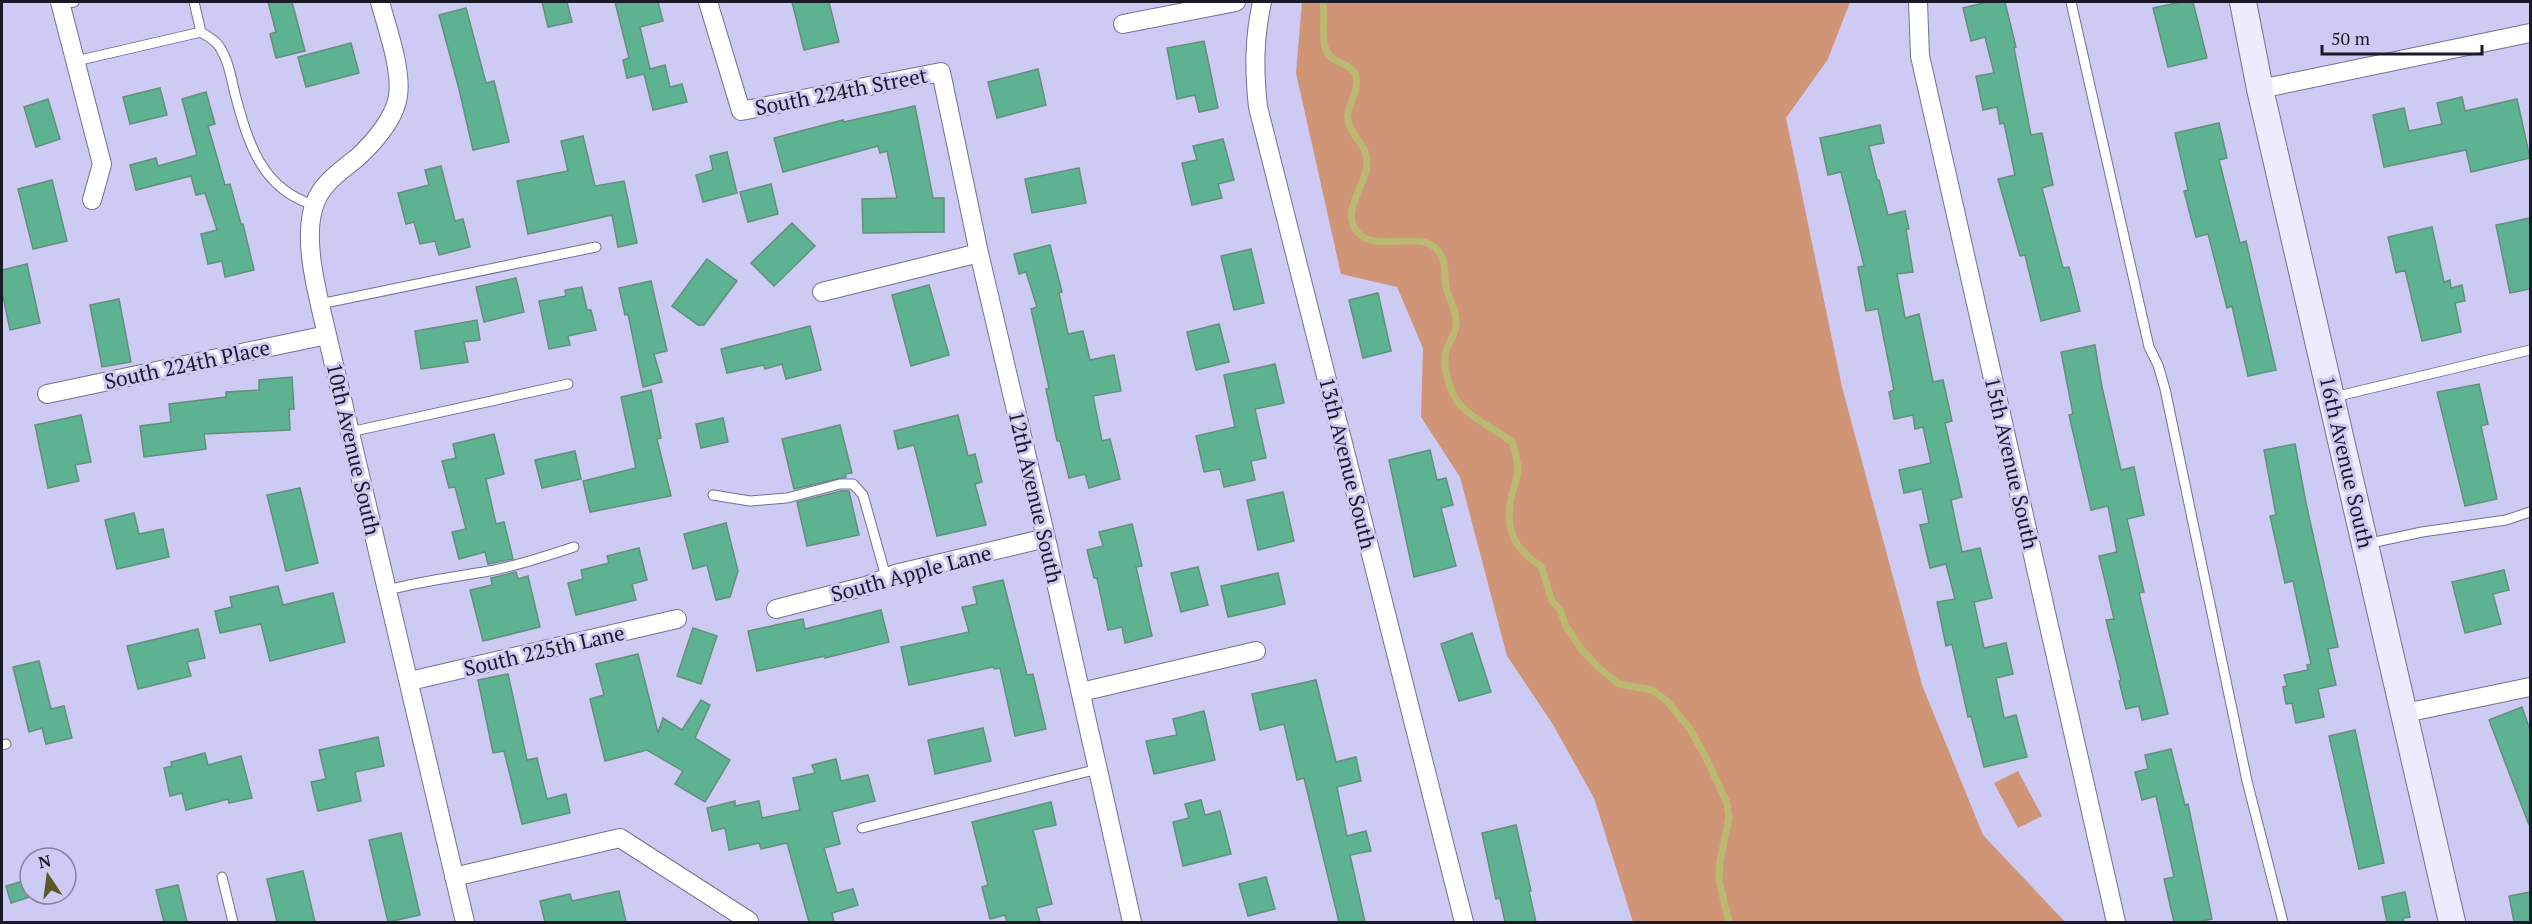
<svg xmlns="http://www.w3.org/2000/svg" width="2532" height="924" font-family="'PT Serif',serif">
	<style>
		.green { fill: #d09476 }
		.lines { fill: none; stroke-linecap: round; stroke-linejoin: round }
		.stream { stroke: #bbb96f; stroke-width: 7 }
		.building { fill: #5db292; stroke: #638f7d; stroke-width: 1.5 }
		.lane-casing { stroke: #737194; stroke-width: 11 }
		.street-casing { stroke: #737194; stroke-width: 20 }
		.secondary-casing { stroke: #737194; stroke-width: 28 }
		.lane { stroke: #fff; stroke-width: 9 }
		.street { stroke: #fff; stroke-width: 18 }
		.secondary { stroke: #edecfe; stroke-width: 26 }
		.labels { text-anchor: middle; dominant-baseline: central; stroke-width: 6; stroke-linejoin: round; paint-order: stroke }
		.street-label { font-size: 21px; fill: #1a1927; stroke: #cdcbf3 }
	</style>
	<rect width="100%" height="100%" fill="#cdcbf3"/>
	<path class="green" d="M1302,2H1850L1828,59L1786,118L1842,387L1922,685L1983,835L2065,922H1633L1594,798L1552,723L1507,656L1460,477L1421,417L1423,348L1397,287L1341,274L1296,73Z
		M2018,771L2042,816L2018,828L1994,783Z"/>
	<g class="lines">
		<path class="stream" d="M1323,2C1326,17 1319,42 1329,55C1337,65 1352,62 1356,77C1360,94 1343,108 1349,124C1353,138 1366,145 1367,160C1369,184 1338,211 1358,233C1378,255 1431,223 1443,260C1446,268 1444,278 1446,287C1449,301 1457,308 1456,326C1455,334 1449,342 1446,351C1442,367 1450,394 1461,406C1476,422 1497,429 1513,443C1515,452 1518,462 1518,471C1517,479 1514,486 1512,494C1504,527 1513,549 1541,566L1552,601L1560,610L1566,626L1582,650L1598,667L1619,684L1652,690L1667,701L1690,729L1707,760L1727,803L1729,818L1720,861L1719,881L1729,922"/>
	</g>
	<path class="building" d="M268,2H292L305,51L276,58L270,34L276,32Z
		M542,2H567L572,22L548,27Z
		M615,2H658L663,21L640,27L650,69L665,65L670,87L682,84L687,102L653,110L644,74L627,78L623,60L629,58Z
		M792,2H829L839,42L804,50Z
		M1987,2H2005L2016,47L2014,48L2031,135L2042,133L2053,185L2042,188L2063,268L2069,267L2080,311L2041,321L2025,255L2020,256L1998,179L2015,175L2004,123L2000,124L1997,107L1983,110L1976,76L1994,73L1985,37L1971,41L1963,8Z
		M2181,2H2193L2207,58L2168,67L2153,8Z
		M466,8L486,83L494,81L509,142L473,150L459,89L439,15Z
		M1204,41L1218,108L1199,112L1195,95L1177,99L1167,48Z
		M351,43L359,73L306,87L298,57Z
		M1038,69L1046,105L997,118L988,82Z
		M160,88L167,115L130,124L123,97Z
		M206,92L215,124L208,126L225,185L230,184L241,224H243L254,270L225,277L222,261L208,264L201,234L217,230L205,193L196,195L191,176L136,190L130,165L156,158L158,166L197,155L182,99Z
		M2462,97L2465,111L2517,99L2530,158L2471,172L2466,150L2384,167L2373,115L2404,108L2409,131L2442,124L2437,103Z
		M48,99L60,139L36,147L24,107Z
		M915,106L933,198H944V232L863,233L862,199L897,198L887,151L880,153L878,146L783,172L774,138L843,120L844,122Z
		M2219,123L2227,158L2219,160L2240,243L2246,241L2276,370L2248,376L2232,306L2227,308L2208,234L2196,237L2184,191L2188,190L2175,133Z
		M1880,125L1884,143L1869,146L1877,180H1879L1888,215L1905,211L1909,229H1906L1913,272L1897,274L1905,318L1919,314L1933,382L1943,380L1952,421L1945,423L1962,497L1951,500L1962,552L1980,548L1992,598L1974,602L1984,648L2006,643L2013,674L1996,678L2004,718L2016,715L2027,757L1984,767L1971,716L1968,717L1952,644L1946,646L1937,602L1955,599L1946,564L1930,568L1920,525L1929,523L1922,489L1904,493L1899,470L1931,463L1923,427L1915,429L1913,415L1894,419L1889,392L1894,390L1878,309L1866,311L1858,267L1864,266L1841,172L1828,175L1820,138Z
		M583,136L595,186L624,181L637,243L618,247L612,215L528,234L517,181L568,171L561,141Z
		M1223,139L1234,180L1218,184L1222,198L1192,205L1182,163L1197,160L1193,146Z
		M727,152L737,193L703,202L696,175L713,170L710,156Z
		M441,166L455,221L463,219L470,247L439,255L435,241L420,244L414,222L406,224L398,193L429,185L425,170Z
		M1079,168L1086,203L1032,213L1025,179Z
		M52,180L67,241L33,249L18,189Z
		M771,184L778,214L748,222L740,192Z
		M2530,218V289L2510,293L2496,225Z
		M792,223L815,246L774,286L751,263Z
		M2432,227L2444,282L2450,280L2451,288L2462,285L2465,301L2455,303L2461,332L2422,341L2405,270L2396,273L2388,237Z
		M1050,245L1062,292L1059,293L1068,334L1083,331L1090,360L1114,355L1121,391L1093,396L1102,441L1110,439L1120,479L1089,488L1085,474L1069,478L1060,441H1057L1046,389L1049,388L1031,309L1037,307L1026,272L1019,274L1014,254Z
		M1251,249L1264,303L1234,310L1221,256Z
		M707,259L737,281L704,325H698L672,306Z
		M27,264L40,323L10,330L2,292V270Z
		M516,278L524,312L484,322L476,287Z
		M651,281L667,351L654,354L662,382L643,387L628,314L625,315L619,288Z
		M929,285L949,355L911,366L892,295Z
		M582,287L587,310H591L596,330L568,336L570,345L549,349L539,301L566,296L565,290Z
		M1378,293L1391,351L1363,358L1349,300Z
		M119,299L131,362L102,367L90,305Z
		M477,320L480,340L464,342L468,362L421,369L415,331Z
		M1219,324L1229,362L1196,370L1187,332Z
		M810,326L821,370L786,379L782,364L765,369L764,365L727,373L721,349Z
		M2095,345L2102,387L2121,470L2134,467L2144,515L2127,519L2144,592L2139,593L2168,714L2142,720L2139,706L2126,709L2119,681L2121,680L2106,620L2114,619L2099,556L2117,552L2108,506L2091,510L2069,415L2073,414L2061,352Z
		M1275,364L1284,403L1255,409L1266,458L1251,461L1255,480L1224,487L1220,469L1204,472L1196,436L1235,427L1224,375Z
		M292,377L294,409H289L290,430L204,434L206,449L144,457L140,426L171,422L169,404L226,397V392L259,390V380Z
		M2479,384L2488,424L2481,426L2497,499L2465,506L2437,392Z
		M651,390L661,438L657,439L671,496L590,512L583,481L636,468L621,397Z
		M81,415L91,462L75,465L79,481L48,488L35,425Z
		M958,415L968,456L975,454L982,482L975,484L986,525L937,536L914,445L898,449L894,431Z
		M723,418L728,442L701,448L696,424Z
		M840,425L852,473L845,474L846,477L794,489L782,439Z
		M494,434L504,474L486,479L496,524L504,522L513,559L488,564L485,552L459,559L452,532L466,529L455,487L449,488L442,461L456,458L453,444Z
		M2295,444L2306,503L2338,647L2328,649L2336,685L2318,689L2324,717L2296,723L2292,703L2286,704L2283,687L2287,686L2284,675L2308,670L2307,665L2311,664L2293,581L2285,583L2270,516L2276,515L2264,450Z
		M1430,450L1437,480L1446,478L1453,505L1441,508L1456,566L1414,577L1389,460Z
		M575,451L581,479L542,488L535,460Z
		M300,488L318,563L286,571L267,495Z
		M841,491H849L859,535L807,546L797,502Z
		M1283,492L1294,541L1258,550L1247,500Z
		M134,513L139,534L163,529L169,557L117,569L105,520Z
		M726,523L738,571L730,597L716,600L707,565L693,569L684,534Z
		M1132,524L1142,566L1136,567L1152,636L1125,643L1122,627L1108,630L1097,578H1094L1087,550L1103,546L1099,532Z
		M639,548L647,580L632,584L636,600L576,615L568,583L583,579L581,570L609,563L607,556Z
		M1198,567L1208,605L1181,612L1171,573Z
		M2504,570L2509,590L2493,594L2501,624L2465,633L2452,582Z
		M516,572L518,579L528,576L540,627L483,641L470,590L492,585L491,578Z
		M1278,573L1285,604L1228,617L1221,586Z
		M1003,580L1027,675L1033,674L1046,729L1015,736L1000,668L994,669L993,667L909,685L901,647L969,632L962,607L977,604L973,587Z
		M278,586L283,605L333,593L345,642L270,661L261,624L220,633L215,611L232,607L230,597Z
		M881,610L889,642L825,658V656L757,671L748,631L803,619L805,629Z
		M693,628L717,636L701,684L677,676Z
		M198,629L205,658L187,662L191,676L138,689L127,646Z
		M1472,633L1491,692L1459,701L1441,644Z
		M638,654L658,733L663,718L682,730L701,700L710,705L695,738L730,760L705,802L675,784L683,771L647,750L605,761L590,699L604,695L596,664Z
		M39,661L51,709L64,706L72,738L46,744L42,728L29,732L13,667Z
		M508,674L527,760L537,758L547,799L566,794L570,813L522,824L504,751L493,753L478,680Z
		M1316,680L1336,762L1356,757L1361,781L1337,787L1347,836L1366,831L1371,851L1350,855L1365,922H1339L1304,778L1297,780L1284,724L1260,730L1252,694Z
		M2522,707L2530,730L2529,825L2489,720Z
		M1204,711L1215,760L1154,774L1146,741L1177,735L1173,719Z
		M983,728L991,761L935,774L928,740Z
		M2355,730L2384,863L2359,869L2329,736Z
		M378,737L384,766L355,772L361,801L318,811L311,782L326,779L319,750Z
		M2171,749L2185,805L2188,804L2212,919L2199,922H2174L2164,879L2174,877L2156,796L2142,800L2135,772L2148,769L2145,755Z
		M205,753L208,765L241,756L252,798L229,803L228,799L186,810L182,793L170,796L164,768L172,766L171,762Z
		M836,759L841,781L868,775L875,801L832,812L840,844L824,848L837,893L853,889L858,905L832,913L834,922H809L787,843L761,849L759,843L729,850L725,828L712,831L707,808L735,801V806L759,801L762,818L800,810L793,778L815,773L812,765Z
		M1201,800L1205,815L1220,811L1231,854L1183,866L1173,822L1189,818L1185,804Z
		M1051,802L1056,825L1033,830L1052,904L1036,908L1040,922H1007L1005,915L990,919L982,887L988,885L972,822Z
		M1516,825L1531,891H1529L1536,922H1505L1500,898L1496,899L1482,833Z
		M401,833L420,915L388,922L369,840Z
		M303,871L315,922H277L267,879Z
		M1266,877L1275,909L1248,916L1239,884Z
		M30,879V897L11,903L6,886Z
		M178,885L187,922H164L156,890Z
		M619,891L626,922H545L540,901L570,894L572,901Z
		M2405,892L2410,917L2403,918L2404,922H2387L2382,897Z
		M2530,892V922H2514L2509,896Z"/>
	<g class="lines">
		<defs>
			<path id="lane" d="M2071,2L2149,347L2158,365L2165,389L2247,781L2283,922
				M61,4L74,2
				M201,32C207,36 215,40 219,46C229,61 231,78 235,94C248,142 261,189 314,205
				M76,61L201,32L194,2
				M320,304L596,247
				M2334,397L2530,350
				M350,432L568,384
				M713,495L750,501L762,500L787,498L840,484H853L863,495L886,577
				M2366,544L2422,532L2506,520L2530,512
				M388,590C421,581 455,577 489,571C518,566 546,556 574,547
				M2,745L6,744
				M862,828L1098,769
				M222,877L233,922"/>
			<path id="street" d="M60,2L102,164L92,200
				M380,2C387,28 402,69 398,96C395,118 374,142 358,157C342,170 322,183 315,203C301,239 319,299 327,335L465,922
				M708,2L741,111L941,72L979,253L1046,538L1132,922
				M1262,2C1254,38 1254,70 1258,107L1464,922
				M1918,2L1920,56L2116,922
				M1123,24L1236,2
				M2260,89L2530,33
				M822,292L979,253
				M47,394L327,335
				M776,609L866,586L895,574L1046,538
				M410,681L677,619
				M1081,692L1256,651
				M2405,713L2530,687
				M454,877L620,838L749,921"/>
			<path id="secondary" d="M2243,2L2260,89L2452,922"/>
		</defs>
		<use href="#lane" class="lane-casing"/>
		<use href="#street" class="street-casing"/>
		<use href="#secondary" class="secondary-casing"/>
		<use href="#lane" class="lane"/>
		<use href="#street" class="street"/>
		<use href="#secondary" class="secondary"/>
	</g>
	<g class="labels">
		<g class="street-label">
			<text transform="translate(841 91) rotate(-11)">South 224th Street</text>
			<text transform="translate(187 364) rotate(-12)">South 224th Place</text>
			<text transform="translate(354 449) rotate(77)">10th Avenue South</text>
			<text transform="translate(2347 462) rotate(77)">16th Avenue South</text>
			<text transform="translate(1348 463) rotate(76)">13th Avenue South</text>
			<text transform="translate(2012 463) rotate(77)">15th Avenue South</text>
			<text transform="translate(1036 497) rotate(77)">12th Avenue South</text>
			<text transform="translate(911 573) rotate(-15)">South Apple Lane</text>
			<text transform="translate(544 650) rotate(-13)">South 225th Lane</text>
		</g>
	</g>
	<rect width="2532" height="924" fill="none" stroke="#1a1927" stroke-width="6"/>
	<g transform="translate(48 876) rotate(347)"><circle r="28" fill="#cdcbf3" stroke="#8584a1" stroke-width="1.5"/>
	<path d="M0-4.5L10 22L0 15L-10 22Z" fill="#5b5a26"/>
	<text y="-9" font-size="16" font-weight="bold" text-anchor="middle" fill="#1a1927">N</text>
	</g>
	<path d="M2322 45v9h160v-9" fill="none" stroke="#1a1927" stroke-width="3"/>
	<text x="2331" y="45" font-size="18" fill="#1a1927" stroke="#cdcbf3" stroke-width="4.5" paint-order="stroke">50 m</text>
</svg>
